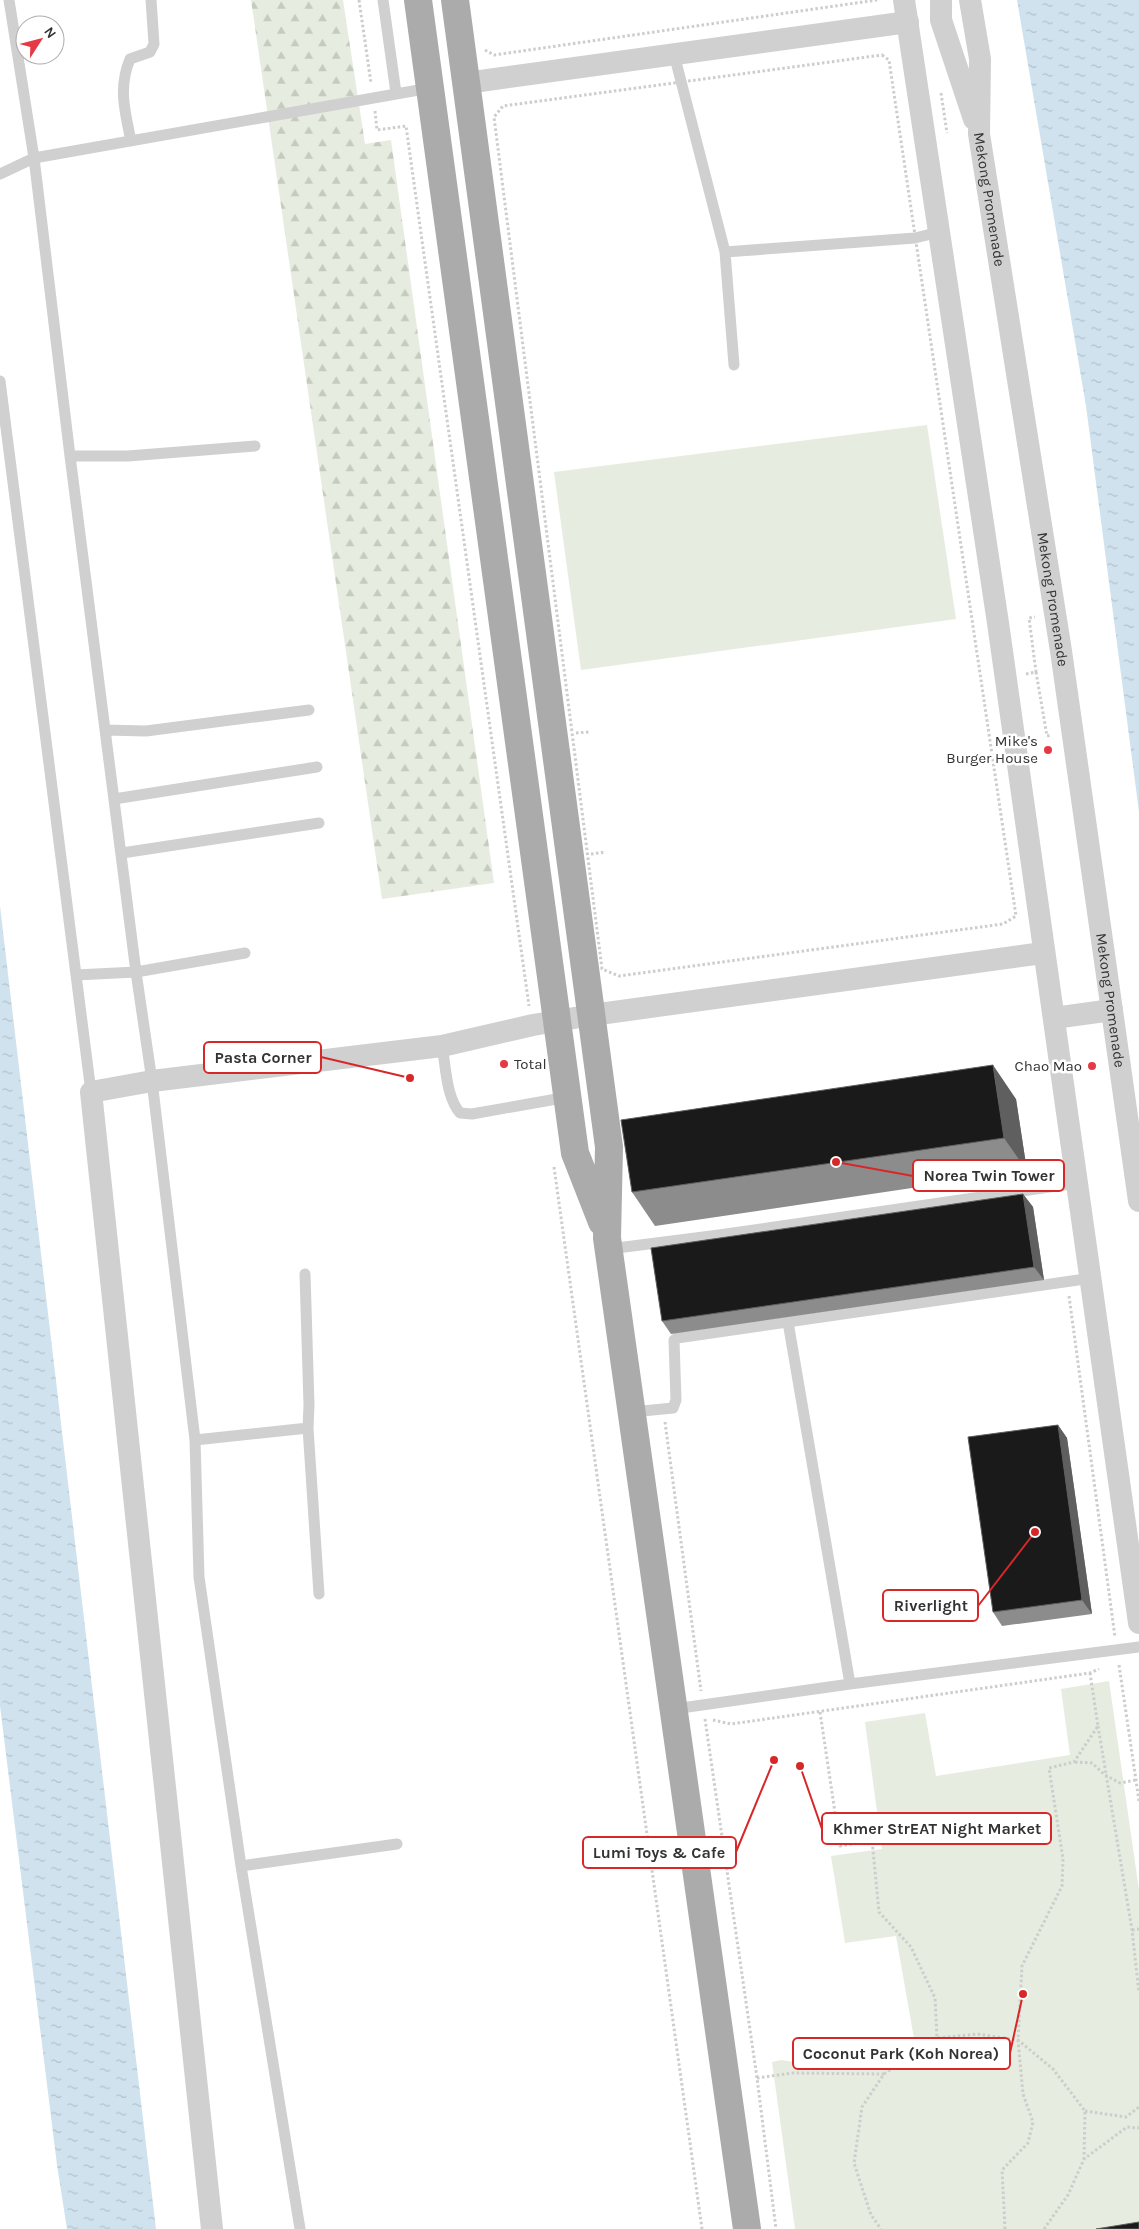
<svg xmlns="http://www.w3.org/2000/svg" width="1139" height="2229" font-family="Karla,sans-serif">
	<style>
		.green { fill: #e6ecdf }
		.forest { fill: url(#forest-firs) }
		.water { fill: url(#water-ripples) }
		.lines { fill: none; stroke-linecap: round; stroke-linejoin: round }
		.path { stroke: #cdcdcd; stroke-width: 3; stroke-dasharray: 2.5 2.5; stroke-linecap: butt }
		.lane { stroke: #d0d0d0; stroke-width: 11 }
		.street { stroke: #d0d0d0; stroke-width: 22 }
		.primary { stroke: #ababab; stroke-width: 28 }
		.wall { fill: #8c8c8c }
		.shaded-wall { fill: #5f5f5f }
		.building { fill: #1a1a1a; stroke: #5f5f5f }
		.poi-dot { fill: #e63946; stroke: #fff; stroke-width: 2 }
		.labels { text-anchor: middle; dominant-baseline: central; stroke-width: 5; stroke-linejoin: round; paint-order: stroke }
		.street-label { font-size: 15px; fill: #333; stroke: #fff }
		.poi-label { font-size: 15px; fill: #333; stroke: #fff; text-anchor: end }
		.leader { fill: none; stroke: #d62828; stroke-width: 2 }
		.callout-dot { fill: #d62828; stroke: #fff; stroke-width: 2 }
		.callout { fill: #fff; stroke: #d62828; stroke-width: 2 }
		.callout-label { font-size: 16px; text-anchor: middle; font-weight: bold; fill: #333 }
	</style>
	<defs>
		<pattern id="forest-firs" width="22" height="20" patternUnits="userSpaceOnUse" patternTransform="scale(1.25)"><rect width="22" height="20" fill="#e6ecdf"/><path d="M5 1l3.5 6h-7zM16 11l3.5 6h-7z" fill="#c6cbc0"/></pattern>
		<pattern id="water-ripples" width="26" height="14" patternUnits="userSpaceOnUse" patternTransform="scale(1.25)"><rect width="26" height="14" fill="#cfe2ee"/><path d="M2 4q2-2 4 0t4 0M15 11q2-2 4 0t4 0" fill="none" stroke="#b2c2cd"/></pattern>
	</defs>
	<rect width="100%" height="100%" fill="#fff"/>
	<path class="green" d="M927,425L956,619L581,670L554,472Z
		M1109,1681L1139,1890V2229H795L772,2062L781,2060L816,2065L846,2063L886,2058L915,2044L896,1936L845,1943L831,1856L882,1849L865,1722L925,1713L936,1776L1070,1755L1061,1689Z"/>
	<path class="forest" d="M251,0H343L365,144L391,140L494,883L382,899Z"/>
	<path class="water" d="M1017,0H1139V812L1086,406Z
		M0,906L156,2229H67L57,2165L0,1706Z"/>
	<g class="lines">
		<path class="path" d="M359,0L371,83
			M485,50L494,55L877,0
			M882,55L889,60L1016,916L1003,924L619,976L602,969L494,117L503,106Z
			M941,93L947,133
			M375,111L377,130L406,126L529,1006
			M1036,672L1047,736L1052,735
			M1026,674L1036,672L1029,618L1035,617
			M576,733L589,732
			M591,854L606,852
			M554,1167L702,2229
			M1069,1296L1115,1637
			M665,1422L701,1691
			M1119,1665L1139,1801
			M820,1712L840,1846L872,1840L879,1912L911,1947L935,1998L937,2038
			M705,1719L757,2078L776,2229
			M713,1720L731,1724L1090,1673L1099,1669
			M1098,1726L1132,1930L1139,1993
			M1075,1762L1092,1763L1105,1775L1120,1783L1136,1780
			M1132,1930L1139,1929
			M884,2074L937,2038L977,2034L1018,2040L1053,2069L1085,2111L1084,2159
			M757,2078L792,2073L884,2074L862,2107L854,2163L871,2215L881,2229
			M1085,2111L1126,2117L1139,2107
			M1005,2229L1002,2170L1028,2143L1033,2122L1023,2094L1018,2040L1022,1966L1062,1886L1063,1859L1049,1768L1074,1762L1098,1726L1090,1673
			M1044,2229L1068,2195L1084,2159L1127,2127L1139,2128"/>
		<path class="lane" d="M9,0L34,158L70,456L136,972L152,1081L195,1440L199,1577L241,1866L300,2229
			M383,0L396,93
			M674,54L725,252L734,365
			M131,141C125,112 118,88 130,59L150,52L154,44L151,0
			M0,174L34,158L430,88
			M725,252L915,238L939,232
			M0,381L91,1092
			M70,456H128L255,446
			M105,730L146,731L309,710
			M114,799L317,767
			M122,853L319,823
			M76,975L136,972L245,953
			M442,1046C446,1067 446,1097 460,1113L472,1114L568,1097
			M609,1249L719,1235L1077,1183
			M788,1322L850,1684
			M632,1412L673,1408L676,1400L674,1340L677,1338L1092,1278
			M308,1428L319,1594
			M195,1440L308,1428L309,1405L305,1274
			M674,1709L850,1684L1139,1647
			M241,1866L397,1844"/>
		<g class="street">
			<path d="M904,0L998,623L1139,1623"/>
			<path d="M941,0V20L974,119"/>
			<path id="s1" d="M970,0L980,59L979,134L1061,651L1139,1201"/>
			<path d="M466,83L908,22"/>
			<path d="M1054,1018L1112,1010"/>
			<path d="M212,2229L91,1092L152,1081L442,1046L533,1025L592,1015L1043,953"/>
		</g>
		<path class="primary" d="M418,0L575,1153L602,1222
			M455,0L609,1147L607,1238L747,2229"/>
	</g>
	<path class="wall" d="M1016,1099L1027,1171L655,1226L632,1192Z
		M1023,1194L1033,1207L1044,1280L671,1334L662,1321Z
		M1058,1425L1067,1438L1092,1614L1002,1626L993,1612Z"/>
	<path class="shaded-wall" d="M993,1065L1016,1099L1027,1171L1004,1138Z
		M1023,1194L1033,1207L1044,1280L1034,1267Z
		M1058,1425L1067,1438L1092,1614L1082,1600Z"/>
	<path class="building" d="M993,1065L1004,1138L632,1192L621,1120Z
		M1023,1194L1034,1267L662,1321L651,1248Z
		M1058,1425L1082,1600L993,1612L968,1437Z
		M1139,2222V2229H1096Z"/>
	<g class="poi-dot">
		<circle cx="1048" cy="750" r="5"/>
		<circle cx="504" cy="1064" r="5"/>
		<circle cx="1092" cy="1066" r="5"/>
	</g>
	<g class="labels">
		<g class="street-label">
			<text stroke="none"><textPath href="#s1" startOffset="201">Mekong Promenade</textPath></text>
			<text stroke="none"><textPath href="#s1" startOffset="606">Mekong Promenade</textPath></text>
			<text stroke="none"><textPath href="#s1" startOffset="1011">Mekong Promenade</textPath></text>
		</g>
		<g class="poi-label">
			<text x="1038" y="741">Mike's<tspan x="1038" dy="17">Burger House</tspan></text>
			<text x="514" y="1064" text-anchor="start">Total</text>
			<text x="1082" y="1066">Chao Mao</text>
		</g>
	</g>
	<path class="leader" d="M410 1078L321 1057M836 1162L913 1176M1035 1532L978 1606M800 1766L822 1829M774 1760L736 1852M1023 1994L1010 2053"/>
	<g class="callout-dot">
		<circle cx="410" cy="1078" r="5"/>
		<circle cx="836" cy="1162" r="5"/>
		<circle cx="1035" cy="1532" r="5"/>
		<circle cx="800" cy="1766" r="5"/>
		<circle cx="774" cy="1760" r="5"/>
		<circle cx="1023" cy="1994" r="5"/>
	</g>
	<g class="callout">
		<rect x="204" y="1042" width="117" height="31" rx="5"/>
		<rect x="913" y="1160" width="151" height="31" rx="5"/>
		<rect x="883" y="1590" width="95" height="31" rx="5"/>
		<rect x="822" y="1813" width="229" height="31" rx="5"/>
		<rect x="583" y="1837" width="153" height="31" rx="5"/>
		<rect x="793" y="2038" width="217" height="31" rx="5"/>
	</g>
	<g class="callout-label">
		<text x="263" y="1063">Pasta Corner</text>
		<text x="989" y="1181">Norea Twin Tower</text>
		<text x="931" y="1611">Riverlight</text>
		<text x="937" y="1834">Khmer StrEAT Night Market</text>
		<text x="659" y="1858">Lumi Toys &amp; Cafe</text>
		<text x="901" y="2059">Coconut Park (Koh Norea)</text>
	</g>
	<g transform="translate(40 40) rotate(54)"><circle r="24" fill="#ffffff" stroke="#adadad"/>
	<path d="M0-4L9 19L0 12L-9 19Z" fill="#e63946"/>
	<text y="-8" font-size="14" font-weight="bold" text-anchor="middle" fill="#333333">N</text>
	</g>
</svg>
